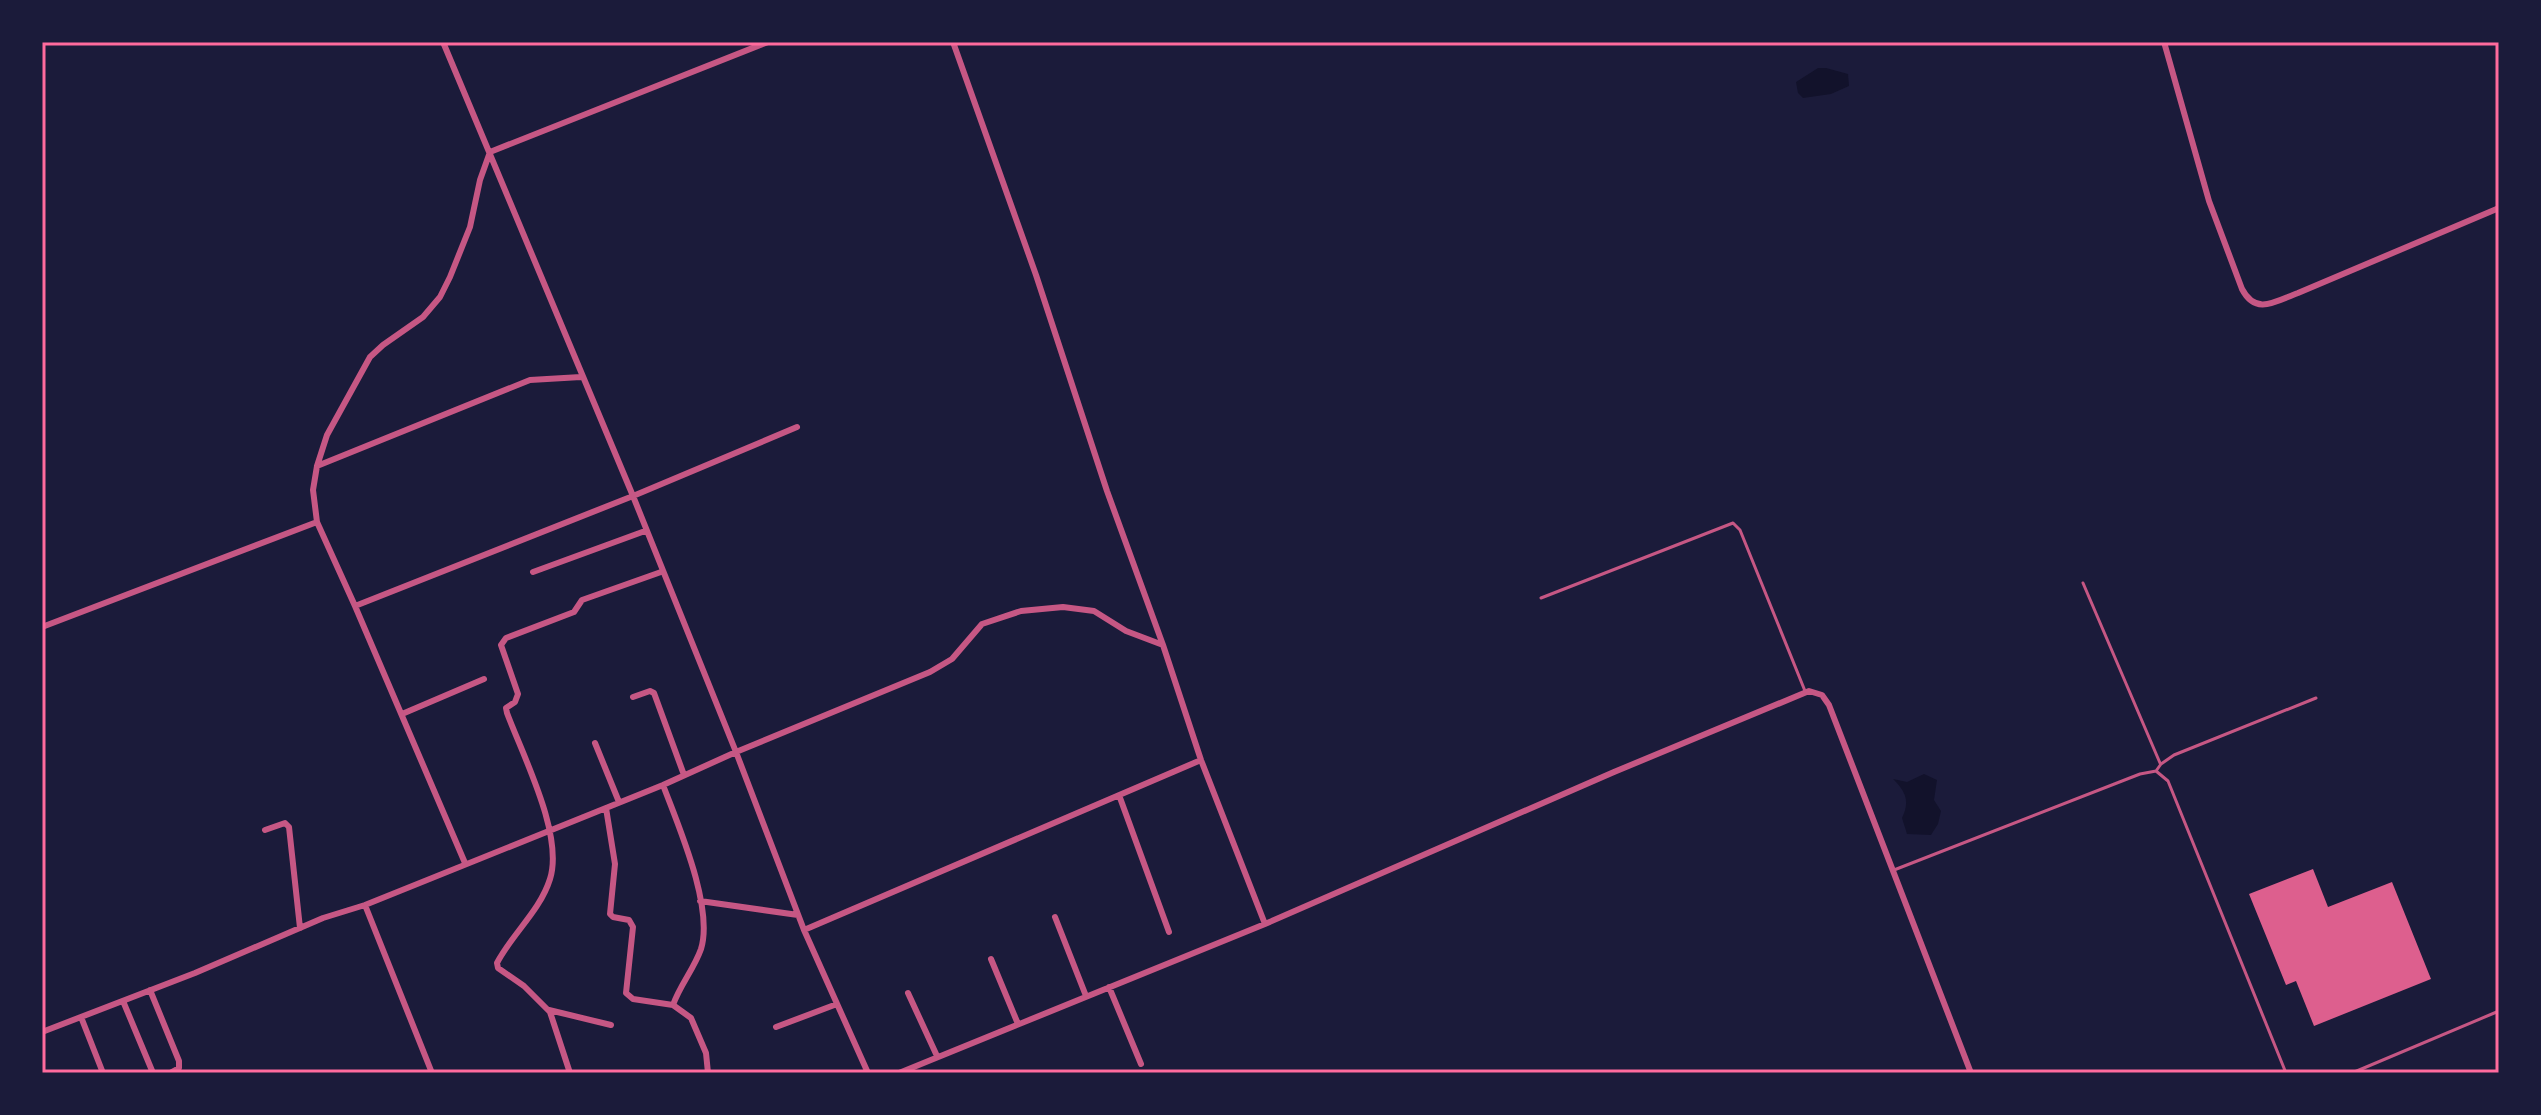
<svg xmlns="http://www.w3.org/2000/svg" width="2541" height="1115" font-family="'Space Grotesk',sans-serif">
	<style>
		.water { fill: #12122b }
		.building { fill: #dd5f8e }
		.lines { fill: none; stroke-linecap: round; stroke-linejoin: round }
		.service { stroke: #c65784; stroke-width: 3 }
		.minor { stroke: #c65784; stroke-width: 6 }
		.neatline { fill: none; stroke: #ff6b9d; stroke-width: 3 }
	</style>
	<rect width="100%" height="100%" fill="#1b1b3a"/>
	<path class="water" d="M1818,68H1826L1848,74L1849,86L1831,94L1803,98L1798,93L1796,82Z
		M1924,774L1937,780L1934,800L1941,811L1938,824L1931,835L1907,834L1902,818C1910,801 1906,792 1893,779L1907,782Z"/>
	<path class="building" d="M2313,869L2328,907L2392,882L2431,979L2314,1026L2296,981L2286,985L2249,894Z"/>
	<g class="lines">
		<path class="service" d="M2083,583L2160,763
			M1541,598L1733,523L1740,530L1805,691
			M2156,771L2168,781L2286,1073
			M1894,870L2140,774L2156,771L2161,764L2174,755L2316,698
			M2352,1073L2499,1011"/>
		<path class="minor" d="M443,42L633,496L736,752L804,930L868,1073
			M953,42L1036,275L1107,491L1163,645L1201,760L1265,924
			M2164,42L2209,201L2242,289C2256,316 2276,301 2298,293L2499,208
			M317,466L530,380L581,377
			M533,572L645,531
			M355,606L633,496L797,427
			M42,627L317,522
			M633,697L650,691L654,693L684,775
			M402,714L484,679
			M595,743L619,802
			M663,785C678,825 714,907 701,949C694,969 680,985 673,1005L691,1018L706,1053L708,1073
			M1119,795L1169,932
			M606,808L615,864L610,914L613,917L629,920L633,927L626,993L633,999L673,1005
			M265,830L285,823L289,827L300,928
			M465,863L355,606L317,522L313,490L317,466L327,435L370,357L383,345L423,317L440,297L450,277L470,227L480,180L490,152L768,42
			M700,901L798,915
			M365,905L432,1073
			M1055,917L1086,996
			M804,930L1201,760
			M991,959L1018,1024
			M1109,987L1141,1064
			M150,990L179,1061V1068L170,1073
			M908,993L937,1056
			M123,1001L153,1073
			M549,1010L611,1025
			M81,1017L103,1073
			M776,1027L837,1004
			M42,1032L195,973L323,918L365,905L663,785L736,752L930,672L952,659L982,624L1021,611L1063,607L1094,611L1126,631L1163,645
			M570,1073L550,1012L524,986L498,968L497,963C512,934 540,911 550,879C564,835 523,756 507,713L506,708L515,702L518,694L501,645L506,638L574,612L582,600L661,572
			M899,1073L1265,924L1614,772L1809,691L1822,695L1829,705L1971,1073"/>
	</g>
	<rect width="2541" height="1115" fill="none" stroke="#1b1b3a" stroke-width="88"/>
	<rect x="44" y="44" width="2453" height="1027" class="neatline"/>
</svg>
